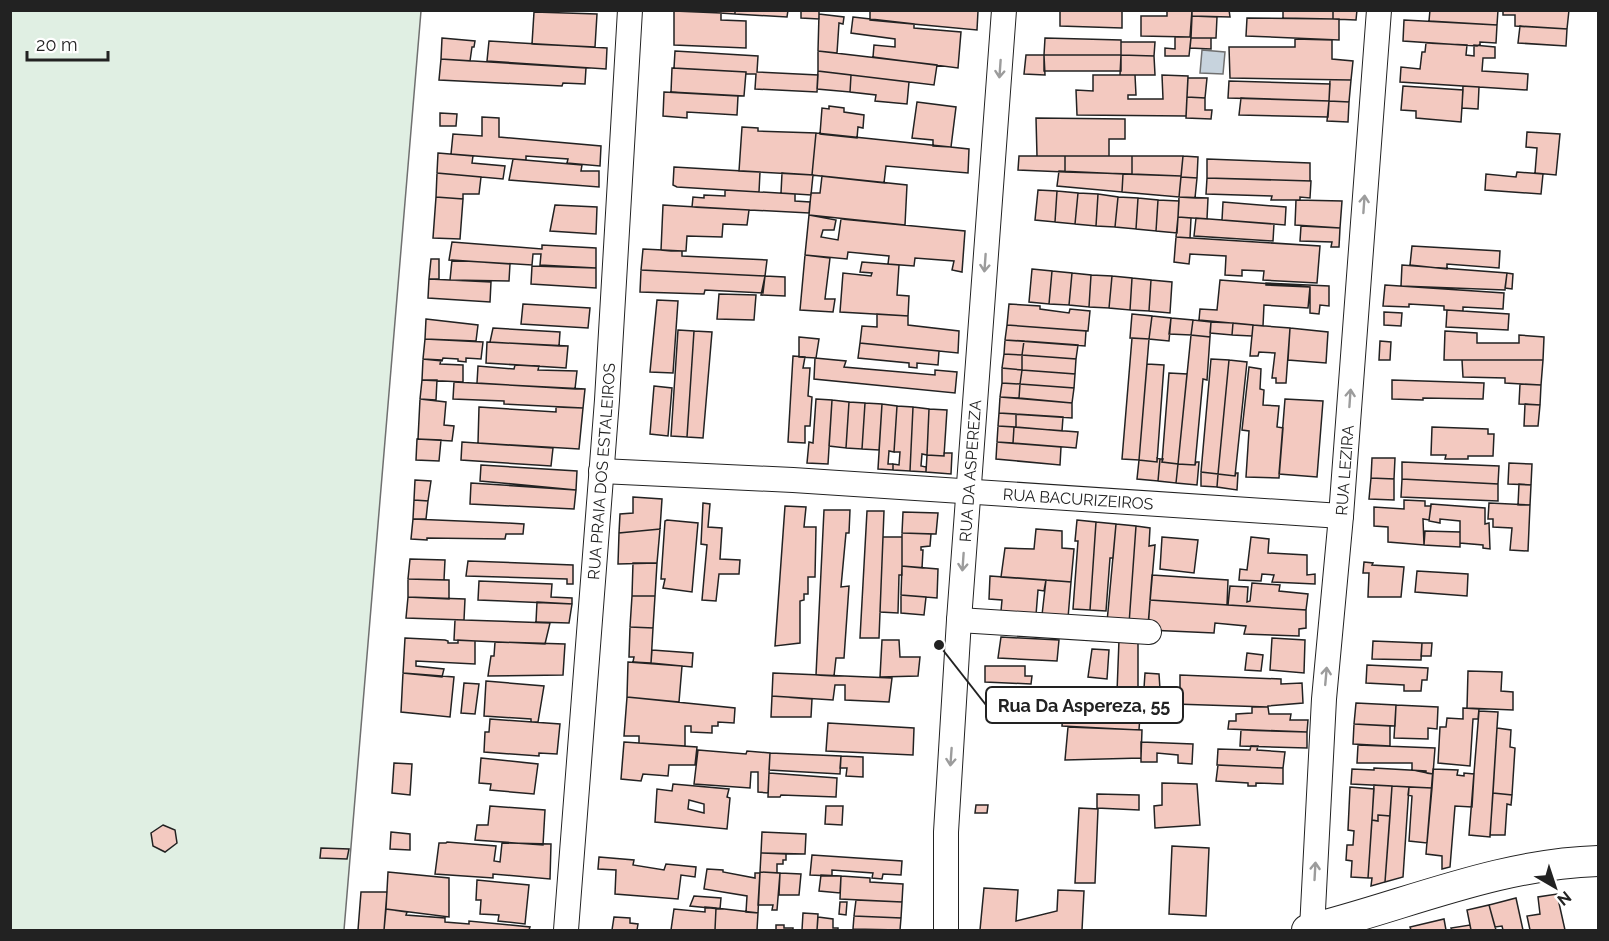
<svg xmlns="http://www.w3.org/2000/svg" width="1609" height="941" font-family="Raleway,sans-serif">
	<style>
		.green { fill: #e0efe3; stroke: #6f6f6f; stroke-width: 1.5 }
		.water { fill: #c7d3dd; stroke: #6f6f6f; stroke-width: 1.5 }
		.building { fill: #f3c9c0; stroke: #222; stroke-width: 1.5; fill-rule: evenodd }
		.lines { fill: none; stroke-linecap: round; stroke-linejoin: round }
		.minor-casing { stroke: #222; stroke-width: 26 }
		.tertiary-casing { stroke: #222; stroke-width: 32 }
		.minor { stroke: #fff; stroke-width: 24 }
		.tertiary { stroke: #fff; stroke-width: 30 }
		.oneway { stroke: #9c9c9c }
		.labels { text-anchor: middle; dominant-baseline: central; stroke-width: 4.5; stroke-linejoin: round; paint-order: stroke }
		.street-label { font-size: 16px; fill: #222; stroke: #fff }
		.leader { fill: none; stroke: #222; stroke-width: 2 }
		.callout-dot { fill: #222; stroke: #fff; stroke-width: 2 }
		.callout { fill: #fff; stroke: #222; stroke-width: 2 }
		.callout-label { font-size: 18px; text-anchor: middle; font-weight: bold; fill: #222 }
	</style>
	<rect width="100%" height="100%" fill="#fff"/>
	<path class="green" d="M10,11H421L344,930H11Z"/>
	<path class="water" d="M1202,50L1225,52L1223,74L1200,73Z"/>
	<path class="building" d="M671,10H735V14Z
		M735,10H788L787,17L735,14Z
		M801,10H819V19L801,18Z
		M870,10L978,11L977,30L870,20Z
		M1060,10H1122V28L1060,26Z
		M1167,10H1192L1190,37L1141,36V16H1167Z
		M1192,10H1229L1230,17L1192,16Z
		M1283,10H1333V19L1283,18Z
		M1333,10H1357L1356,20L1333,19Z
		M1430,10H1498L1497,25L1429,21Z
		M1503,10H1569L1567,29L1515,26V15H1503Z
		M674,11L721,13V20L746,21V48L674,45Z
		M534,12L597,14L595,47L532,44Z
		M819,14L844,17L843,24L839,23L837,53L818,51Z
		M1192,16L1217,17L1216,38H1191Z
		M853,17L914,24V28L961,32L958,68L873,57L874,45L895,47V39L851,33Z
		M1247,18L1339,19V40L1246,36Z
		M1404,20L1497,25L1496,43L1480,42V45L1477,46L1403,41Z
		M1520,26L1567,29L1566,46L1518,43Z
		M1175,37H1191L1189,56H1165V48L1175,49Z
		M442,38L475,41L474,47H472L470,61L441,59Z
		M1045,38L1121,40V55H1044Z
		M1191,38H1211V49L1190,48Z
		M1295,39L1332,40V59L1353,61L1351,80L1230,78L1229,47H1295Z
		M489,41L607,48L606,69L487,61Z
		M1121,42H1155L1154,56L1121,55Z
		M1426,43L1467,45L1466,55L1474,56V45L1495,47V58H1483L1482,71L1528,74L1527,90L1400,82L1401,67L1420,69L1422,52H1425Z
		M675,51L758,56L757,72L818,75L817,92L755,89L756,74H746V72L674,68Z
		M818,51L937,65L934,85L818,71Z
		M1026,55H1044L1045,75L1024,74Z
		M1044,55H1121V71H1044Z
		M1121,55L1154,56L1155,75H1120Z
		M441,59L586,68L585,84L563,83L562,86L439,80Z
		M672,68L746,72L744,96L671,92Z
		M818,71L851,75L850,92L817,89Z
		M851,75L909,82L907,104L875,101L876,95L850,92Z
		M1093,75H1135L1136,95H1128V99H1163L1162,75L1188,76L1186,116L1077,115L1076,90L1093,91Z
		M1188,78H1207L1205,98L1187,97Z
		M1330,80H1351L1349,102L1329,101Z
		M1229,81L1330,84L1329,101L1228,98Z
		M1403,86L1463,90L1461,122L1416,118V111L1401,110Z
		M1463,86L1479,87L1478,109L1462,108Z
		M664,92L738,96L737,115L687,112V118L663,116Z
		M1187,97L1205,98V110H1212L1211,119L1186,118Z
		M1241,98L1329,101L1328,117L1239,115Z
		M1329,101L1349,102L1348,122L1327,121Z
		M917,102L956,107L951,147L933,146V140L912,138Z
		M829,106L844,108V112L864,115L863,128L858,127L857,138L820,134L822,108L829,109Z
		M440,113L457,114L456,126H440Z
		M482,117L499,118V137L601,146L600,166L567,163L568,159L526,156V160L451,154L453,134L482,136Z
		M1036,118L1125,119V139H1109V156H1037Z
		M742,127L758,128V131L816,133L812,175L739,171Z
		M1527,132L1560,134L1556,175L1535,173L1537,148L1526,147Z
		M816,133L969,149L968,173L886,166L884,183L812,175Z
		M438,153L473,156L472,163L505,166L503,179L437,173Z
		M1019,156H1065V172L1018,170Z
		M1065,156H1132V174L1065,172Z
		M1132,156H1183L1181,176L1132,174Z
		M1183,156L1198,157L1197,178L1181,177Z
		M513,159L582,165L581,171H599V187L509,180Z
		M1207,159L1310,163V181L1207,178Z
		M674,167L760,172L759,192L677,187L673,185Z
		M1059,171L1123,174L1122,192L1057,186Z
		M1517,172L1543,174L1541,194L1485,190L1486,174L1516,177Z
		M437,173L481,177L479,194H463V199L436,197Z
		M782,173L813,175L811,195L781,193Z
		M1123,174L1181,176L1179,197L1122,192Z
		M822,176L907,185L905,225L809,215L811,193H820Z
		M1181,177L1197,178L1195,198L1179,197Z
		M1207,178L1311,181L1310,198L1300,197V200H1271L1272,196L1206,194Z
		M725,190L795,194V201L810,202L809,213L692,207L693,197L704,198V195L725,196Z
		M1038,190L1057,191L1055,222L1035,220Z
		M1057,191L1078,193L1075,224L1055,222Z
		M1078,193L1098,194L1096,226L1075,224Z
		M1098,194L1118,197L1115,227L1096,226Z
		M436,197L463,199L460,239L433,238Z
		M1118,197L1138,198L1136,229L1115,227Z
		M1179,197L1208,198L1207,219L1178,217Z
		M1138,198L1158,200L1156,231L1136,229Z
		M1158,200L1179,201L1177,233L1156,231Z
		M1296,200L1342,201L1340,228L1295,225Z
		M1223,202L1286,207L1285,225L1222,220Z
		M555,205L597,207L596,234L550,231Z
		M663,205L679,206L749,210L747,225L723,224L722,237L687,236L686,251H671L661,250Z
		M809,215L836,220L834,230H823L821,237L838,240L841,219L965,231L962,272L952,270L954,261L915,258L914,266L888,264L889,256L848,252L847,259L805,255Z
		M1178,217L1191,218L1190,238L1176,237Z
		M1196,218L1274,224L1273,241L1194,236Z
		M1301,226L1340,228L1339,247H1331L1332,242L1300,241Z
		M1176,237L1320,246L1317,283L1263,280L1264,271L1242,270V276L1225,275L1226,256L1190,254L1189,264L1174,262Z
		M452,242L542,249V245L596,248V268L540,265L541,254H533L532,265L449,260Z
		M1412,246L1500,251L1499,268L1447,264V269L1410,265Z
		M643,249L682,251V256L767,260L765,276L641,270Z
		M805,255L830,258L825,299H835L833,312L800,310Z
		M431,259H439V279H429Z
		M452,260L510,264L509,281L450,280Z
		M862,262L899,265L897,295L909,296L908,316L840,312L843,273L871,276L872,273L860,272Z
		M1402,265L1507,273L1505,290L1401,286Z
		M532,266L596,268V288L531,284Z
		M1032,269L1052,271L1049,304L1029,302Z
		M641,270L765,276L763,293L705,290L704,294L640,292Z
		M1052,271L1072,273L1069,305L1049,304Z
		M1072,273L1091,275L1089,307L1069,305Z
		M1507,273L1513,274L1512,289L1505,288Z
		M1091,275L1112,276L1109,308L1089,307Z
		M765,276L785,277V296L761,295Z
		M1112,276L1132,278L1130,310L1109,308Z
		M1132,278L1151,280L1149,311L1130,310Z
		M429,279L491,282L490,302L428,298Z
		M1151,280L1172,282L1170,313L1149,311Z
		M1220,280L1310,287L1308,308L1264,305L1263,326L1199,320L1200,309L1217,310Z
		M1266,283L1329,286V306L1320,305L1319,314L1310,313V287L1266,285Z
		M1385,285L1504,293L1503,309L1463,307V311L1447,310H1444V306L1409,304V307L1383,306Z
		M719,294L756,295L754,320L717,319Z
		M657,300L678,301L673,373L650,372Z
		M523,304L590,308L588,328L521,324Z
		M1009,304L1040,306V309L1069,313L1070,309L1090,311L1088,331L1007,325Z
		M1447,310L1509,314L1508,330L1446,327Z
		M1384,312L1402,313L1401,326L1384,325Z
		M877,314L908,316V325L959,331L958,353L860,343L862,326L877,327Z
		M1132,314L1152,316L1149,339L1130,338Z
		M1152,316L1171,318L1169,341L1149,339Z
		M1171,318L1193,320L1191,335L1169,334Z
		M426,319L478,325L476,341L425,339Z
		M1193,320L1211,322L1210,337L1191,335Z
		M1211,322L1233,323L1232,335L1210,333Z
		M1233,323L1253,325L1252,336L1232,335Z
		M1007,325L1086,331L1085,346L1005,340Z
		M1253,325L1290,328L1286,383H1276V378H1272L1275,353L1259,352L1258,356H1250Z
		M493,328L560,332L559,346L490,342Z
		M1290,328L1328,332L1326,363L1288,360Z
		M678,330L694,331L687,437L671,436Z
		M694,331L712,332L703,438L687,437Z
		M1445,331L1477,333V343H1519V335L1544,337L1543,360H1444Z
		M1191,335L1210,337L1207,380L1203,379L1195,465L1178,464Z
		M799,337L819,339L816,358L799,357Z
		M1132,338L1149,339L1139,460L1122,459Z
		M425,339L483,342L481,359L466,358V362L458,361V359L443,358L442,361L423,359Z
		M1005,340L1024,341L1022,355L1004,354Z
		M1024,341L1078,345L1076,359L1022,355Z
		M1380,341L1391,342L1390,360H1379Z
		M487,342L568,346L566,368L486,363Z
		M860,343L939,351L938,365L917,363V368L909,367V363L858,358Z
		M1004,354L1022,355V370L1002,368Z
		M1022,355L1076,359L1075,374L1022,370Z
		M793,356L805,357L803,368H810L808,396L812,397L810,426H805V443L788,442Z
		M815,358L846,361L844,367L935,375V370L957,372L955,393L814,379Z
		M423,359L441,360L440,364L463,365V382L422,380Z
		M1211,359L1229,360L1218,474L1201,472Z
		M1229,360L1247,362L1235,476L1218,474Z
		M1462,360H1543L1541,385L1505,383V378L1463,377Z
		M1147,364L1164,365L1157,462L1139,460Z
		M515,365L539,366L538,370L577,371L575,389L477,383L478,366L514,369Z
		M1249,367L1261,369L1260,389L1264,390L1263,405L1279,406L1277,427L1283,428L1279,478L1246,477L1249,431L1242,430Z
		M1002,368L1022,370L1020,384L1002,383Z
		M1022,370L1075,374L1074,388L1020,384Z
		M1169,373L1187,374L1178,464L1162,462Z
		M422,380H437L436,400L420,399Z
		M1392,380L1484,383L1483,399L1423,398V400L1392,399Z
		M454,382L585,389L583,408L504,404V401L453,399Z
		M1002,383L1020,384L1019,398L1000,397Z
		M1020,384L1074,388L1072,403L1019,398Z
		M1520,384L1541,385L1540,405L1519,404Z
		M654,386L672,388L668,436L650,434Z
		M1000,397L1072,403V418L999,413Z
		M420,399L446,402L444,425L454,426L452,441L418,439Z
		M816,399L832,400L828,464L807,463L809,442L813,443Z
		M1285,399L1323,401L1317,477L1279,474Z
		M832,400L849,402L846,448L829,446Z
		M849,402L865,403L862,449L846,448Z
		M865,403L882,404L879,450L862,449Z
		M882,404L897,406L894,452L889,451L888,464H893V470L878,469Z
		M1525,404L1540,405L1538,426H1524Z
		M897,406L913,407L910,471L893,470V464L899,465L900,452H894Z
		M479,407L556,412V407L583,408L579,449L478,443Z
		M913,407L929,409L927,455L922,454L921,466L926,467V472L910,471Z
		M929,409L947,410L944,456L927,455Z
		M999,413L1016,414V427L998,426Z
		M1016,414L1063,417L1062,431L1016,427Z
		M998,426L1014,427L1013,443L997,442Z
		M1014,427L1078,432L1076,448L1013,443Z
		M1432,427L1488,429V434H1494L1493,456H1468V459H1445L1446,455H1431Z
		M417,439L441,440L439,461L416,460Z
		M462,442L553,448L551,466L461,460Z
		M997,442L1061,447L1060,465L996,459Z
		M944,453H952L951,474L926,472L927,455L944,456Z
		M1157,458L1160,459L1158,481L1137,479L1139,460L1157,462Z
		M1372,458H1395L1394,479L1371,478Z
		M1160,459H1163L1162,462L1178,464L1176,483L1158,481Z
		M1196,462H1199L1197,485L1176,483L1178,464L1195,465Z
		M1402,462L1499,466L1498,484L1402,479Z
		M1509,463L1532,464L1531,485L1508,484Z
		M481,465L577,471L576,490L480,481Z
		M1201,472L1218,474L1217,487L1201,486Z
		M1236,473H1238L1237,490L1217,487L1218,474L1235,476Z
		M1371,478L1394,479V500L1369,499Z
		M1402,479L1498,484V501L1401,497Z
		M415,480L431,481L428,501L414,500Z
		M471,483L576,490L574,509L470,504Z
		M1519,484L1531,485L1530,505H1518Z
		M633,497L662,499L660,529L619,533L620,514L633,513Z
		M414,500L428,501L426,519H413Z
		M1404,500L1425,501V506H1431L1429,520L1423,519L1424,545L1388,542V527L1374,526V507L1404,509Z
		M703,503L710,504L708,527L722,528L720,559L740,560L739,574H719L716,601L702,600L707,545L701,544Z
		M1489,503L1530,505L1528,551L1510,550L1512,528L1493,527V519H1488Z
		M1431,504L1485,508V524L1489,523L1490,549L1483,548V545L1460,543V521L1440,519V523L1429,521Z
		M785,506L806,507L804,527H816L815,577H808V594H804V600L800,601V643L775,646Z
		M824,510H850L849,533H846L841,587L849,586L844,658H836L834,676L816,675Z
		M867,511H884L879,638H860Z
		M903,512L938,513L936,534L902,533Z
		M413,519L507,523L524,524L523,534H506L505,539L427,538V540L411,539Z
		M667,520L698,523L692,592L663,588L665,579H661L665,521Z
		M1077,520L1096,522L1090,610L1073,609L1078,541H1075Z
		M1096,522L1116,524L1113,558H1110L1106,611L1090,610Z
		M1116,524L1136,526L1129,624L1107,622Z
		M1136,526L1150,528L1149,546L1155,545L1148,625L1129,624Z
		M660,529L657,563L618,564L619,533Z
		M1036,529L1062,531V548L1074,549L1071,582L1001,577L1005,548L1034,549Z
		M1425,531L1460,532V547L1424,545Z
		M902,533L931,534L930,546L921,547V550H923L922,568L902,566Z
		M883,537H902V575H899L898,613L880,612Z
		M1162,537L1198,540L1194,573L1160,569Z
		M1251,537L1269,539L1268,553L1307,555V575L1315,574V584L1272,582L1274,575L1262,574L1261,581L1239,580L1240,569L1247,570Z
		M410,559L445,560L444,580L408,579Z
		M468,561L573,565V584H567V579L466,576Z
		M1364,562L1373,563L1372,565L1404,567L1401,597H1368L1369,573H1363Z
		M633,563H657L655,596H632Z
		M902,566L938,569L937,598L901,595Z
		M1417,571L1468,574L1467,596L1415,592Z
		M1152,575L1228,580L1227,605L1150,600Z
		M990,576L1046,580L1044,591L1038,590L1036,615L1001,611L1002,600L989,599Z
		M408,579L449,580V599L408,597Z
		M1046,580L1071,582L1068,618L1042,615Z
		M479,581L552,584L551,597L572,598V604L478,600Z
		M1252,583L1280,585L1279,591L1308,594L1306,610L1228,605L1230,586L1248,587L1247,602L1250,601Z
		M901,595L926,597L924,615L901,613Z
		M632,596H655L653,628L630,627Z
		M408,597L465,599L464,620L406,618Z
		M1150,600L1306,610V628L1299,629V636L1244,634L1246,626L1215,623L1214,633L1148,630Z
		M537,602L572,604L569,623L536,622Z
		M455,620H464L550,623L545,644L454,640Z
		M630,627L653,628L651,663L633,662L634,657H629Z
		M1001,637L1059,640L1057,661L998,658Z
		M405,638L445,640L448,641V643H458V640L475,641V664L416,661V666L444,669L442,677L403,673Z
		M1272,638L1305,640L1304,673L1270,670Z
		M882,640H899L900,657H920L918,676L880,677Z
		M1119,640L1138,641V688H1144L1143,702H1141L1139,730L1062,726L1064,697H1094L1095,689L1117,692Z
		M1373,641L1422,643L1421,660L1372,659Z
		M495,642L565,644L563,675L488,676L491,656H494Z
		M1422,643H1432L1431,656H1421Z
		M1092,649L1109,650L1107,679L1088,677Z
		M652,650L693,653L692,667L651,663Z
		M1247,653L1263,655L1261,671L1245,670Z
		M628,662L682,666L679,702L627,697Z
		M1367,665L1428,668L1427,680H1422L1421,691H1404V685L1366,683Z
		M985,666H1025V676H1032L1031,684L985,682Z
		M1468,671L1502,672L1501,691L1513,692V710L1467,708Z
		M403,673L454,677L450,717L401,712Z
		M773,673L892,678L889,702L845,700V685H835L833,700L772,696Z
		M1145,673L1159,674L1160,689L1169,690V693L1180,695V675L1281,679V684L1302,683L1303,703L1268,706V707L1143,703Z
		M486,681L544,686L538,722H531V719L484,716Z
		M464,683L479,684L475,714L461,713Z
		M772,696L812,699L811,717H771Z
		M627,697L735,708L734,723L718,722V726H712V733L691,732V726H685V746L639,743V736H624Z
		M1356,703L1396,705L1395,726L1354,724Z
		M1396,705L1438,707L1437,729L1428,728V739L1394,738Z
		M1252,707H1268L1269,714H1291L1290,720H1308L1307,732L1228,729L1229,721H1236V714L1252,713Z
		M1463,708L1479,709L1478,719H1473L1470,766L1438,763L1440,727H1446L1447,718L1463,719Z
		M1479,711L1498,712L1490,837L1469,835Z
		M490,719L560,724L557,754L539,753V756L484,752L485,732H489Z
		M828,723L914,728L913,755L826,751Z
		M1354,724L1390,726V746L1353,744Z
		M1068,727L1142,730L1141,758L1065,760Z
		M1497,728L1511,730L1510,747L1515,748L1512,795L1493,793Z
		M1241,730L1307,732V748L1240,746Z
		M624,742L697,747L695,765H669L668,776L643,774L641,781L621,779Z
		M1141,742L1193,744L1192,764L1178,763V755L1157,753V762H1141Z
		M1358,745L1435,748L1433,774L1412,770V763H1357Z
		M1251,746H1258L1257,750L1285,752L1283,768L1217,765L1218,749L1250,750Z
		M698,750L746,754L747,751L770,753L768,793L758,792V772H751L750,788L694,784Z
		M770,753L841,756L840,774L769,770Z
		M841,756L863,757V777L846,776L847,768H840Z
		M481,758L538,764L534,794L490,790L491,784L479,783Z
		M394,763L412,764L410,795L392,793Z
		M1218,765L1283,768V784L1256,783V786H1248V783L1216,781Z
		M1374,768L1426,771V773L1433,774L1432,788L1351,784L1352,769L1374,770Z
		M1433,769L1458,770L1457,775L1464,776V773L1474,774L1472,807L1455,806L1450,867L1442,869V856L1426,854Z
		M769,773L837,778L836,797L781,795L780,797H768Z
		M1162,783L1197,784L1200,825L1155,828L1154,806L1162,805Z
		M673,784L729,789L727,797L730,798L727,829L655,822L657,789L672,791ZM689,800L704,804V813L688,809Z
		M1374,785L1392,786L1390,816L1378,815V821L1372,820Z
		M1392,786L1409,787L1403,877L1385,882Z
		M1350,787L1374,789L1368,878L1351,877L1352,861L1346,860L1347,845H1353L1354,831L1348,830Z
		M1409,787L1432,788L1427,843L1409,841L1412,796L1408,795Z
		M1493,793L1512,795L1511,805L1507,804L1505,835H1490Z
		M1097,794L1139,795V810L1097,808Z
		M976,805H988L987,813H975Z
		M490,806L545,810L543,845L475,840L477,825H488Z
		M826,806H843L842,825L825,824Z
		M1079,808L1098,809L1095,883H1075Z
		M1378,815L1390,816L1385,882L1371,886L1372,878H1368L1372,820L1378,821Z
		M163,825L175,830L177,843L165,852L153,846L151,833Z
		M391,832L410,834V850L390,849Z
		M762,832L806,834L805,854L761,853Z
		M447,842L496,846L494,861L500,862L502,843L551,844L550,879L493,874V878L435,874L439,843H446Z
		M1172,846L1209,848L1206,916L1169,914Z
		M321,848L349,849L347,859L320,858Z
		M761,853L786,854V860H783V864H777V873L760,872Z
		M812,855L902,861L901,875L883,874L882,879L872,878L873,873L832,870V876L810,875Z
		M599,857L634,860L633,865L664,870L666,864L696,867L695,877L681,875L678,899L615,894L616,870L598,869Z
		M707,869L723,870V872L755,878V873H760L758,913L746,912L747,896L704,889Z
		M388,872L449,878V917L386,909Z
		M760,872L780,873L777,910H772L773,905H758Z
		M780,873L801,874L799,895H779Z
		M821,875L841,876L840,893L819,891Z
		M841,876L870,878V882L903,884L902,902L840,899Z
		M477,880L529,885L525,924L498,921L499,915L480,914L481,900H476Z
		M984,888L1018,890L1016,921L1057,911L1058,890L1084,891L1082,930H980Z
		M361,892H387L384,930H358Z
		M1557,894L1565,930H1530L1527,916L1540,914L1538,897Z
		M694,896L721,898L720,909L690,906Z
		M1516,898L1523,930H1503L1502,926L1495,927L1489,905Z
		M856,900L902,902L901,918L854,916Z
		M840,902H847L846,915L839,914Z
		M1489,905L1496,930H1471L1467,910Z
		M705,907L716,908L715,930H671L674,909L705,912Z
		M716,908L758,913L757,930H715Z
		M386,909L407,912L406,915L445,918V922L469,924V921L530,927L529,930H384Z
		M803,913L818,914L817,930H802Z
		M854,916L901,918L900,930L853,929Z
		M614,917L630,918V923L638,924L637,930H612Z
		M818,917L833,919V928H838V930H817Z
		M1444,919L1446,930H1411L1410,927Z
		M776,925H784V928H793V930H776Z
		M1470,925L1471,930H1452L1451,928Z"/>
	<g class="lines">
		<defs>
			<g id="minor">
				<path id="s1" d="M601,471L793,480L1341,516"/>
				<path d="M959,620L1149,632"/>
				<path id="s2" d="M1312,929L1324,699L1341,516L1379,10"/>
				<path id="s3" d="M566,930L607,400L630,10"/>
				<path id="s4" d="M946,930V832L959,620L1004,10"/>
			</g>
			<path id="tertiary" d="M1307,930C1404,906 1497,864 1598,861"/>
		</defs>
		<use href="#minor" class="minor-casing"/>
		<use href="#tertiary" class="tertiary-casing"/>
		<use href="#minor" class="minor"/>
		<use href="#tertiary" class="tertiary"/>
	</g>
	<defs><path id="oneway-shaft" d="M-6 0H5M1.5-3L5.5 0L1.5 3" fill="none" stroke-width="1.6" stroke-linecap="round" stroke-linejoin="round" transform="scale(1.5)"/></defs>
	<g class="oneway">
		<use href="#oneway-shaft" transform="translate(1000 69) rotate(94)"/>
		<use href="#oneway-shaft" transform="translate(1364 204) rotate(-86)"/>
		<use href="#oneway-shaft" transform="translate(985 263) rotate(94)"/>
		<use href="#oneway-shaft" transform="translate(1350 398) rotate(-86)"/>
		<use href="#oneway-shaft" transform="translate(963 562) rotate(94)"/>
		<use href="#oneway-shaft" transform="translate(1326 676) rotate(-85)"/>
		<use href="#oneway-shaft" transform="translate(951 757) rotate(94)"/>
		<use href="#oneway-shaft" transform="translate(1315 871) rotate(-87)"/>
	</g>
	<g class="labels">
		<g class="street-label">
			<text stroke="none"><textPath href="#s4" startOffset="460">RUA DA ASPEREZA</textPath></text>
			<text stroke="none"><textPath href="#s2" startOffset="460">RUA LEZIRA</textPath></text>
			<text stroke="none"><textPath href="#s3" startOffset="460">RUA PRAIA DOS ESTALEIROS</textPath></text>
			<text stroke="none"><textPath href="#s1" startOffset="478">RUA BACURIZEIROS</textPath></text>
		</g>
	</g>
	<path class="leader" d="M939 645L986 705"/>
	<circle class="callout-dot" cx="939" cy="645" r="6"/>
	<rect class="callout" x="986" y="687" width="197" height="36" rx="6"/>
	<g class="callout-label">
		<text x="1084" y="712">Rua Da Aspereza, 55</text>
	</g>
	<rect width="1609" height="941" fill="none" stroke="#222222" stroke-width="24"/>
	<g transform="translate(1555 887) rotate(141)" stroke="#ffffff" stroke-width="4.5" paint-order="stroke">
	<path d="M0-4.5L10 22L0 15L-10 22Z" fill="#222222"/>
	<text y="-9" font-size="16" font-weight="bold" text-anchor="middle" fill="#222222">N</text>
	</g>
	<path d="M27 51v9h81v-9" fill="none" stroke="#222222" stroke-width="3"/>
	<text x="36" y="51" font-size="18" fill="#222222" stroke="#ffffff" stroke-width="4.5" paint-order="stroke">20 m</text>
</svg>
